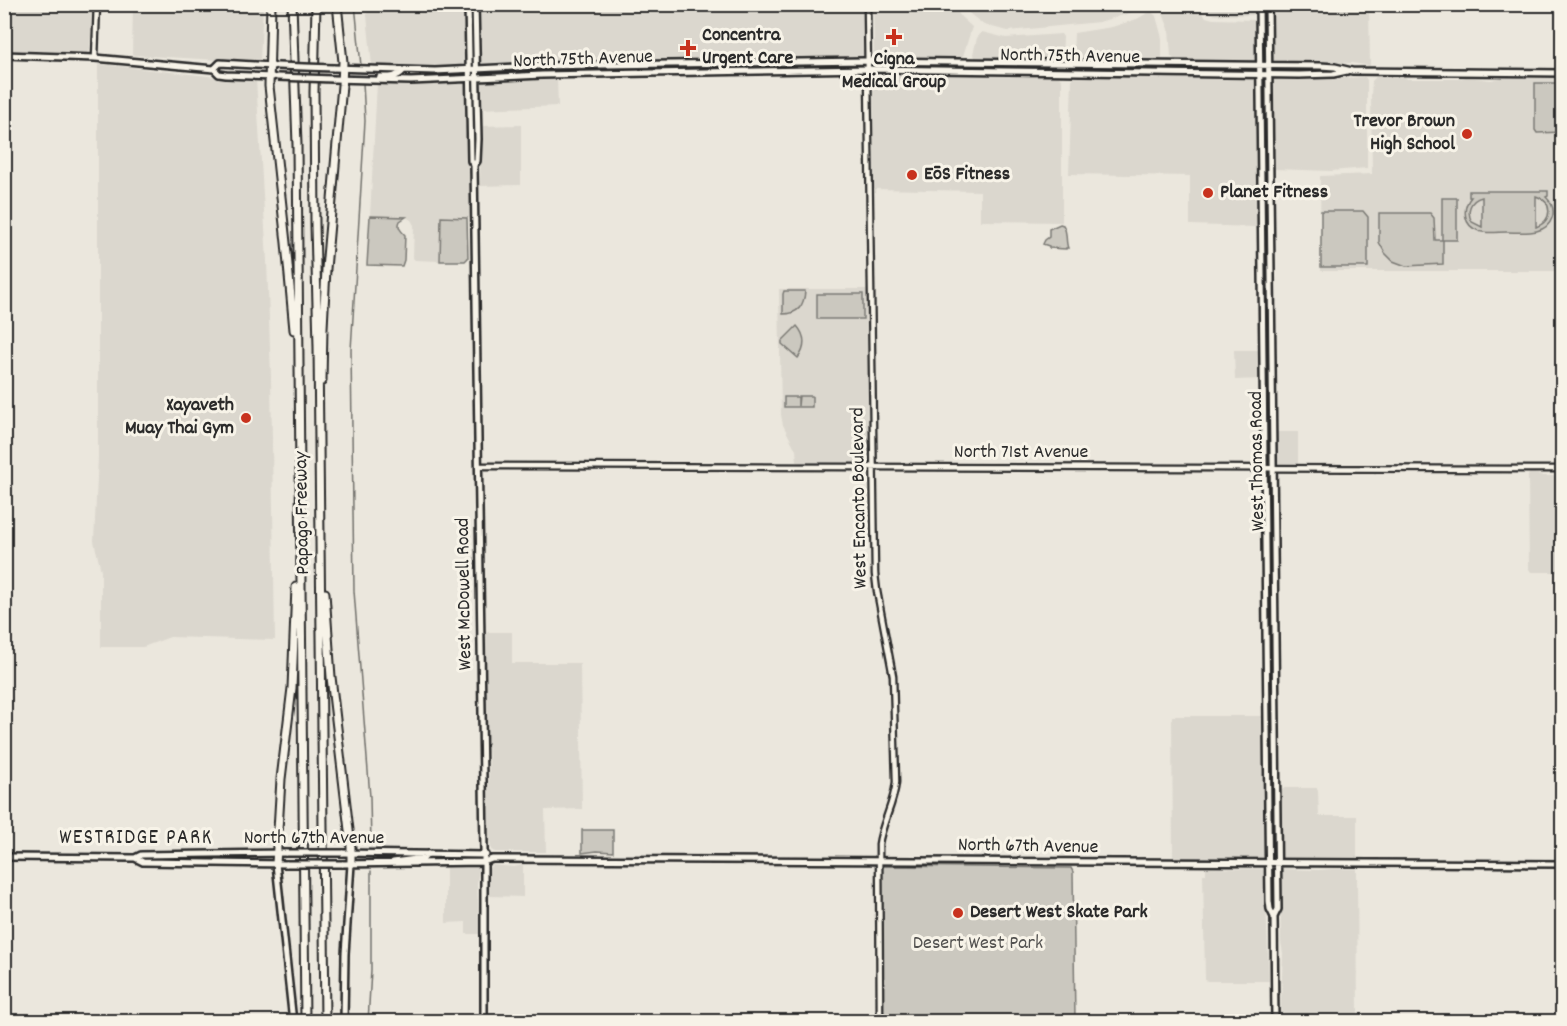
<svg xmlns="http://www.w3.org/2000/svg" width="1567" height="1026" font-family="Dekko,sans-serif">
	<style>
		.built { fill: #dbd7ce }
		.green { fill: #cbc8bf; stroke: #7b7a75; stroke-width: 1.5; fill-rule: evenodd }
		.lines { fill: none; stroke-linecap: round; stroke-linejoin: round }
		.stream { stroke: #72716c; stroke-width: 1.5 }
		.minor-casing { stroke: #2b2b2b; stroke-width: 9 }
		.major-casing { stroke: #2b2b2b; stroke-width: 10 }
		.highway-casing { stroke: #2b2b2b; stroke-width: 11 }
		.minor { stroke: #f7f3e8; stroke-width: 4.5 }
		.major { stroke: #f7f3e8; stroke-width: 5 }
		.highway { stroke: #f7f3e8; stroke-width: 7 }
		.major-bridge-casing { stroke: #2b2b2b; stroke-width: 10; stroke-linecap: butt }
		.major-bridge { stroke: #f7f3e8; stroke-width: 5 }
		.poi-dot { fill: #c8321e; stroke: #f7f3e8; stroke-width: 2 }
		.labels { text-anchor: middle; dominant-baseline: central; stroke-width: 6; stroke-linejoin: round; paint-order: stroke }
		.poi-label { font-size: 20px; font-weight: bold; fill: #2b2b2b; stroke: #f7f3e8; text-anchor: start }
		.street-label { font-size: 20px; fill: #2b2b2b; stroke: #f7f3e8 }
		.park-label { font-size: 20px; fill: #535250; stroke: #f7f3e8 }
		.neighbourhood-label { font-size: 21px; letter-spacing: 1.5px; fill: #2b2b2b; stroke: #f7f3e8 }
	</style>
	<rect width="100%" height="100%" fill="#ebe7dd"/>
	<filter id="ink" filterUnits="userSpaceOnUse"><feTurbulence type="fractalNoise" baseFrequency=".0167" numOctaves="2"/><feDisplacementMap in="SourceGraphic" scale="12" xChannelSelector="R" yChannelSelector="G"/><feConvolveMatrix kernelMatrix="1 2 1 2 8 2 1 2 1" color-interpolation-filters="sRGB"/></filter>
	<g filter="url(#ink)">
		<path class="built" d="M5,4L93,5L90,50L86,53L5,50Z
			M133,5H263L260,60L252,62L132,55Z
			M366,5H465L466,65L462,67L441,66L435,68L372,66Z
			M480,5H863L865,53L864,56L860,58L849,56L822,58L799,57L724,60L700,58L646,61L605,60L483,66L480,61Z
			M873,5H953L961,17L972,27L963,56L960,59L876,57L874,54Z
			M962,5H1147L1133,12L1099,22L1008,31L984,25L970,14Z
			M1161,5H1193L1206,17L1213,19L1255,20L1257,22V60L1251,62L1175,60L1171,56L1169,29L1160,6Z
			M1199,5H1255V12L1253,15H1215L1208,12Z
			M1272,5H1369L1370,66L1352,63L1275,62L1272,59Z
			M1151,11L1156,16L1162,38V57L1159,61H1125L1078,58L1073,55L1074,33L1112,27L1137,19Z
			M982,32L1006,38L1061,34L1063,37L1062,56L1058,60L1045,58L1031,60L977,59L975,57L973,54L977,38Z
			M98,64L226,78L256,79L267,261L271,377L275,640L170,637L143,647H101V571L94,541L98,457Z
			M876,72L891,74L906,72L956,73L962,75L972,73L1020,74L1035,76H1056L1060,78L1062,81V222L980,221V191L874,189L873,76Z
			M1075,75L1256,78L1258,81L1257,95V134L1259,145L1258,225L1256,227L1190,225V176L1069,174L1072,79Z
			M1277,77H1299L1310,79L1365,77L1367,80V168L1331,171L1274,169L1273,80Z
			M1376,77H1405L1407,79H1459L1466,77L1491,80L1504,77L1562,78V271H1321L1320,176L1372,174L1371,95L1372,81Z
			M557,78L558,106L481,109L480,80Z
			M461,82H464L466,86L465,98V122L467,131L466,150L469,171L470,218L441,217L440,261L415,260L413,258L414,225L411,220L406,217L370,216L377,83L405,85Z
			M521,125V185L480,186L481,126Z
			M779,289H868L870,458L868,464L800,463L797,462L796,450L783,425L781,415Z
			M1234,350H1261V379L1235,380Z
			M1276,432H1298V466H1280L1277,464Z
			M1529,473H1535L1543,476H1562V572H1531L1529,569L1528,476Z
			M488,632H512V663H580L582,809L545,810L546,852H495L491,850L488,827L489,756L486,728V634Z
			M1172,716H1264L1266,854L1262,858L1243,857L1234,858H1173Z
			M1283,788H1317L1318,791L1319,816H1357V859H1284L1281,857L1280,854L1281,791Z
			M475,865L479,869L477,884L480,934H466V922L446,923V866Z
			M493,865L514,867L523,865V897L489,896V869L490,867Z
			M1206,868L1262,869L1266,872L1265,895L1266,900L1269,981H1207L1205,979L1203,874H1206Z
			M1283,869L1319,870L1330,869H1357L1358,1021H1280L1283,953L1281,942L1280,874Z"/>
		<path class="green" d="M1535,83H1562V132L1537,133L1535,130Z
			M1469,191H1548V196L1546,197C1552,203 1555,210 1552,218C1546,236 1522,232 1507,232C1498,232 1487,234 1479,231C1463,226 1462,208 1471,197H1469ZM1536,196C1553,202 1553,220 1536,227ZM1482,197V227L1472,222C1466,211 1470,200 1482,197Z
			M1442,198H1457V240H1443V264L1406,266L1393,261L1385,253L1379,242V213H1430L1434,218L1435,240H1442Z
			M1321,211H1363L1368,217V267H1321Z
			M370,216L406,217L400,221C397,227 401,231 405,235L404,260L402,266L367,265Z
			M441,217L467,218L468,258L465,261H440Z
			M1060,224L1063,225C1068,232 1065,241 1068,248H1066V249L1049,248V246L1043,244L1045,240L1049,237V229Z
			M784,291H805C804,306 798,314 783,314V294Z
			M817,294H863V319H817Z
			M797,326C806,336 806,348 798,358L782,344V341Z
			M799,396H812V407H784V397H798V406Z
			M582,830H613V852L597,851L582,853Z
			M884,866L1071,868L1073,872L1075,1021H883L881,870Z"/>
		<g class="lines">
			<path class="stream" d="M355,4L361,66
				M363,83L365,121L351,350L354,591L370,797L371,846
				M368,1022L371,970V871"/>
			<defs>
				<path id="minor" d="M867,4L875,574L877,591L893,676L896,782C894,804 882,823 879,844L880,1022
					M95,58L97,4
					M479,466L1562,469"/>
				<path id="major" d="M468,4L471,161L474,165L484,850V1022
					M1259,4L1269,901L1270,909L1274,917L1275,1022
					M1268,4L1278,909L1274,917
					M4,55L95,58L214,69L219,74L226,75L273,77
					M333,68L435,71L537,66L863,61L1320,66L1335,67L1352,71L1562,73
					M214,69L220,63L273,66
					M380,77C388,77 397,78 403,71
					M333,79L411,81L542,75L869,69L1299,75L1333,74L1347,71
					M474,165L477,161L478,139L475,4
					M342,853L486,855
					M4,857L135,858L141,855L286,853
					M135,858L143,862L287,864
					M393,862L424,858L428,854
					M276,864L293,1022
					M342,864L484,862L492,859L1562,864
					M344,1022L345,954L351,864"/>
				<path id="highway" d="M271,4L269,86L286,243L294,330
					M292,4L297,145L305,1022
					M316,4L314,92L315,224L318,347L325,1022
					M322,381L323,328L326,269L342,85L343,62L337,4
					M325,593L331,677L351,847V864
					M276,864L281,779L292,688L296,587"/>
			</defs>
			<use href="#minor" class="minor-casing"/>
			<use href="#major" class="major-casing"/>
			<use href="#highway" class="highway-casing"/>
			<use href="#minor" class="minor"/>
			<use href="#major" class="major"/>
			<use href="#highway" class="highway"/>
			<defs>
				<path id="major-bridge" d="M277,66L333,68
					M277,77L333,79
					M286,853H342
					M287,864H342"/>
			</defs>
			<use href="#major-bridge" class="major-bridge-casing"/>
			<use href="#major-bridge" class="major-bridge"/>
		</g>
	</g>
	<g class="poi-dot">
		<path d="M891 28h6v6h6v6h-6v6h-6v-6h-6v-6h6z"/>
		<path d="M685 39h6v6h6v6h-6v6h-6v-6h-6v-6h6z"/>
		<circle cx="1467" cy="134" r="6"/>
		<circle cx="912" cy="175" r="6"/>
		<circle cx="1208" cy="193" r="6"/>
		<circle cx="246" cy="418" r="6"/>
		<circle cx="958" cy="913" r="6"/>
	</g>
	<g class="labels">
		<g class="poi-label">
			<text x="702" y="36">Concentra<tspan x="702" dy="23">Urgent Care</tspan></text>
			<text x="894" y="60" text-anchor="middle">Cigna<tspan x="894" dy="23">Medical Group</tspan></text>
			<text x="1455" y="122" text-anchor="end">Trevor Brown<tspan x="1455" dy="23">High School</tspan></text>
			<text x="924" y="175">EōS Fitness</text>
			<text x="1220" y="193">Planet Fitness</text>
			<text x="234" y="406" text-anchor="end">Xayaveth<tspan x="234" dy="23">Muay Thai Gym</tspan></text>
			<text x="970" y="913">Desert West Skate Park</text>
		</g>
		<g class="street-label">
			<text transform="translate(1070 57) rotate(1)">North 75th Avenue</text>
			<text transform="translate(583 60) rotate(-2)">North 75th Avenue</text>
			<text x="1021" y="453">North 71st Avenue</text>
			<text transform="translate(1258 461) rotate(-91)">West Thomas Road</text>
			<text transform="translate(860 498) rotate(-91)">West Encanto Boulevard</text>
			<text transform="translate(303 513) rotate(-91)">Papago Freeway</text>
			<text transform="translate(465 594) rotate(-91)">West McDowell Road</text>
			<text x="314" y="839">North 67th Avenue</text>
			<text transform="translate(1028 847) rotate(1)">North 67th Avenue</text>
		</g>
		<g class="park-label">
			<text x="978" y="944">Desert West Park</text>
		</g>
		<g class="neighbourhood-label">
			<text x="136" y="839">WESTRIDGE PARK</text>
		</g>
	</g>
	<rect width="1567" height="1026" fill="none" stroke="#f7f3e8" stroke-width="24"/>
	<rect x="12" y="12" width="1543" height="1002" fill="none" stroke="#2b2b2b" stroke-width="2" filter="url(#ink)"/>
</svg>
